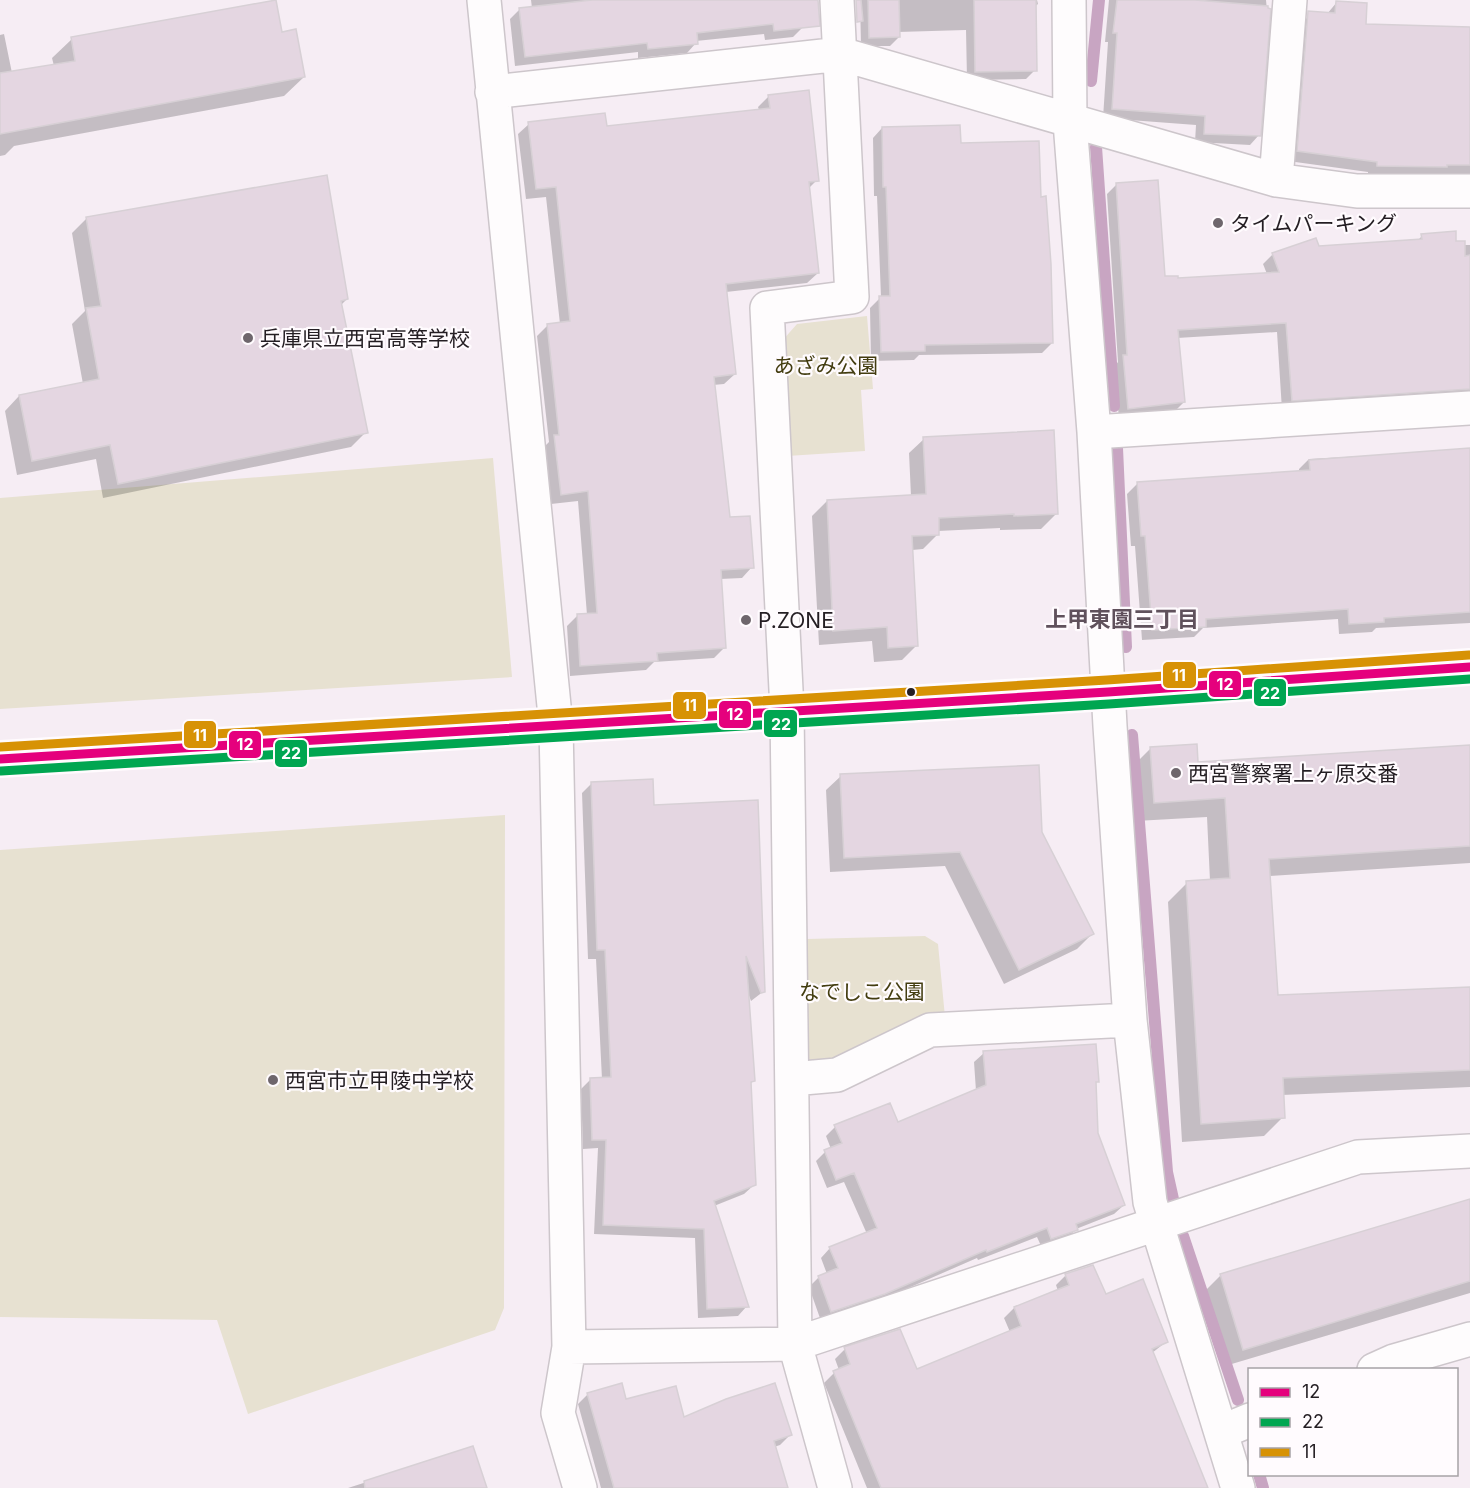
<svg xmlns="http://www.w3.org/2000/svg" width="1470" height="1488" font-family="Inter,'Noto Sans JP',sans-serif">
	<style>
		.green { fill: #e7e1d1 }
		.shadow { fill: #0003 }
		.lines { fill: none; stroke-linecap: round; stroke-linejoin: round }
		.stream { stroke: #c8a5c2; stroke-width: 12 }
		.building { fill: #e4d6e1; stroke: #d7d0d5; stroke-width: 1.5 }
		.street-casing { stroke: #cdc6cb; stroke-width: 36 }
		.secondary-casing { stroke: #cdc6cb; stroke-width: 36 }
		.street { stroke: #fefcfd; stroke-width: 33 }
		.secondary { stroke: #fefcfd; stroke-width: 33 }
		.bus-1-casing { stroke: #fffbfe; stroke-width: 14 }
		.bus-2-casing { stroke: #fffbfe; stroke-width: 14 }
		.bus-3-casing { stroke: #fffbfe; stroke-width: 14 }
		.bus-1 { stroke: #e5007d; stroke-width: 9 }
		.bus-2 { stroke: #00a651; stroke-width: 9 }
		.bus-3 { stroke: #d79205; stroke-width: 9 }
		.poi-dot { fill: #6e666c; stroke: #fffbfe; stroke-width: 2 }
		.bus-dot { fill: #241e23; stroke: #fffbfe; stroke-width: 2 }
		.labels { text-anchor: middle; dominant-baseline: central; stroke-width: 4.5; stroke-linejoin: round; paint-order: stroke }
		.poi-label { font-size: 21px; fill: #241e23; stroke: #fffbfe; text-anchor: start }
		.park-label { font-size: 21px; fill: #433d10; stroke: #fffbfe }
		.neighbourhood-label { font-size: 22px; font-weight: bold; fill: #60515c; stroke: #fffbfe }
		.line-badge { stroke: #fffbfe; stroke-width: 2 }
		.badge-label { font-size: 16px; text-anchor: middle; font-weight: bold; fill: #fff }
	</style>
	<rect width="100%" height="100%" fill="#f6edf4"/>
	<path class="green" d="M867,316L873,389L861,390L865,451L787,456L782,341L797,324Z
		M493,458L512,677L0,709V498Z
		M505,815L504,1308L495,1330L248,1414L217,1320L0,1317V850Z
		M925,936L938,944L945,1017L839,1061L807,1060V939Z"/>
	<path class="shadow" d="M531,0H800L803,27L793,37L765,40L764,34L696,41V43L687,53L638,58V52L515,66L510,19L520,9L532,8Z
		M860,0H1037L1038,4L1034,7L1035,70L1026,79L967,80L966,30L898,32L899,37L890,46H861Z
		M1109,0H1266L1268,21L1259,135L1250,145L1195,142L1196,125L1103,118L1108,42H1105Z
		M1337,2L1364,25L1470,27V176L1368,175V172L1288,161L1302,23L1312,13L1327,14Z
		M280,33L304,77L284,96L14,146L5,155L0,156V35L4,34L12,73L54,66L52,58L72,39Z
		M769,96L817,180L809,188L818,273L807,283L726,292L735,374L724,384L713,385L728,519L752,567L742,578L720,579L725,647L714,658L654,662L646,670L570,676L567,626L577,616L587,615L578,501L551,504L544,447L549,442L537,336L548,325L560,324L546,197L526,199L518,134L529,124L605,128L759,110L758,107Z
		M882,128L959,145L1039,198L1052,343L1042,353L919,355L914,360L871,361L870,308L881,297L877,196H874L873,138Z
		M1117,184L1164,278L1176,280L1267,274L1263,264L1273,254L1318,248L1417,241L1422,236L1464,245H1470V397L1282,410L1277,332L1177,338L1184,402L1174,412L1119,418L1114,367L1118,362L1107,194Z
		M87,218L347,299L341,305L366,432L351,447L103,498L96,459L17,475L5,411L19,396L83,384L72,324L85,311L72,233Z
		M924,439L1056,514L1041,529L1000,530V528L938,531V534L923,549L912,550L917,645L902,660L874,662L872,641L819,645L812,516L827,501L911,496L909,453Z
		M1470,450V623L1376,628L1372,632L1339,634L1338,619L1203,628L1194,637L1142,640L1135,546H1131L1127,494L1138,483L1299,472V469L1309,459Z
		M1470,746V863L1269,876L1276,997L1470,989V1087L1282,1095L1283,1117L1264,1136L1182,1142L1168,902L1187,883L1210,881L1207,817L1136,821L1132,767L1151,748L1197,764Z
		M841,776L1041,832L1092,934L1077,949L1004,984L945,866L830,872L826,790Z
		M592,783L653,807L756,801L764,991L751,1001L748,993L753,1081L750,1084L754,1185L744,1194L714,1206L747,1306L738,1316L698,1318L695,1238L594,1234L598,1148L583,1149L581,1089L591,1079H602L596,959H588L582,793Z
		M984,1053L1097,1081L1095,1084L1096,1134L1124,1205L1114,1214L1076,1229L1067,1239L1042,1248L1037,1237L978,1260L977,1258L874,1303L821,1321L809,1287L818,1278L827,1274L821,1258L830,1248L867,1234L844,1182L827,1188L816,1161L825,1152L831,1149L826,1136L835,1127L897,1124L976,1091L974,1062Z
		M1470,1200V1293L1225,1366L1203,1293L1221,1275Z
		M1066,1275L1105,1296L1166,1342L1152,1353L1206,1488H867L824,1383L834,1373L839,1370L835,1359L845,1349L916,1371L1010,1332L1004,1318L1014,1308L1058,1291L1056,1285Z
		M588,1394L625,1401L683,1419L790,1435L780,1445L774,1447L787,1488H601L578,1404Z
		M472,1448L485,1488H348Z"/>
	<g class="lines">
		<path class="stream" d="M1091,81L1099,0
			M1096,147L1114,406
			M1117,448L1126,647
			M1132,735L1167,1172L1173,1199
			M1183,1236L1238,1400
			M1259,1474L1263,1488"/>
	</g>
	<path class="building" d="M276,0L282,32L296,29L305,77L0,134V73L75,61L71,37Z
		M592,0H818L820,26L774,31L773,24L697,33L698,44L648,49L647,43L525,57L519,8Z
		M856,0H861L863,21L857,22Z
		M868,0H899L900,37L869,38Z
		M974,0H1036L1037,71L975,72Z
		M1117,0H1195L1268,6V8L1271,9L1261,136L1204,134L1205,116L1112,109L1117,33H1113Z
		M1336,1L1367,3L1366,24L1470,27V165H1447V167L1377,166V162L1297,151L1308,11L1335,13Z
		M809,90L819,181L809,182L819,273L726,284L736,374L714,377L730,517L750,516L754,568L721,570L726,648L657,653L658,661L580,666L577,614L597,613L588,491L561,495L554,435H559L547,324L570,321L556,187L536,189L528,122L605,113L607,126L770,108L768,95Z
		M960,125L961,143L1039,141L1041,197L1046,196L1051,264L1053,343L925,345V351L881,352L879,296H890L886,187H883L882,127Z
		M327,175L348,299L341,301L368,433L118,484L110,445L32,461L19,395L99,379L86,308L101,306L86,217Z
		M1158,180L1165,276H1178V278L1279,272L1272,253L1316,238L1319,246L1422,239L1421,234L1456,231V241H1465V256L1470,255V389L1292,401L1286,323L1178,330L1185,402L1128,409L1123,355H1127L1116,183Z
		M1054,430L1058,514L1014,516V514L939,518V535L912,536L918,646L888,648L887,627L833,631L827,500L926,494L923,437Z
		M1470,448V612L1384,618V622L1349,624L1348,609L1206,619V627L1152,630L1145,536H1141L1137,482L1310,470L1309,460Z
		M1197,744L1198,762L1470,745V846L1269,859L1278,995L1470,987V1070L1283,1078L1285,1118L1201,1124L1186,881L1230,878L1225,798L1154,803L1150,747Z
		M1039,765L1042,832L1094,934L1019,970L960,852L844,858L840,774Z
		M653,779L654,805L758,800L765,992L761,993L746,956L755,1081L751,1082L756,1185L714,1201L749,1307L707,1309L704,1229L603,1225L606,1140H592L590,1078L611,1077L605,950H597L591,782Z
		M1096,1044L1099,1082H1096L1098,1133L1125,1205L1076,1224L1078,1230L1051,1239L1047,1228L987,1252L986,1250L885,1294L831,1312L818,1276L838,1268L829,1247L877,1228L854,1173L836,1180L824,1150L842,1143L834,1125L890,1103L898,1122L986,1085L983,1051Z
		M1470,1199V1281L1243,1350L1220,1274Z
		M1093,1265L1106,1294L1143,1279L1168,1342L1152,1349L1208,1488H881L833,1371L850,1364L844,1347L900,1329L917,1369L1021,1326L1014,1307L1069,1285L1065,1274Z
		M622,1383L626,1399L676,1386L684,1417L726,1399L775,1383L792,1435L774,1441L788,1488H614L587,1393Z
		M473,1446L487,1488H365L364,1481Z"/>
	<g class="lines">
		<defs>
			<path id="street" d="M484,0L556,726L569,1347L558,1413L580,1488
				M1069,0L1070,122L1094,432L1110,726L1130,1020L1150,1202L1238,1488
				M492,92L841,54L1276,180L1357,191H1470
				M1276,180L1290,0
				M1094,432L1470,408
				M792,1079L837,1075L930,1030L1130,1020
				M569,1347L795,1344L1358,1157L1470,1151
				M1374,1370L1394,1361L1470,1339
				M1221,1432L1250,1420
				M835,1488L795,1344L787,710L767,308L852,297L837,0"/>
			<path id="secondary" d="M0,759L1108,692L1470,667"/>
		</defs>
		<use href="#street" class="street-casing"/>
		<use href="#secondary" class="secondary-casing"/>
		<use href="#street" class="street"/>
		<use href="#secondary" class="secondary"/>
		<defs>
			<path id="bus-1" d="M0,759L1108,692L1470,667"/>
			<path id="bus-2" d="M1,771L1109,704L1470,679"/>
			<path id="bus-3" d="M0,747L1107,680L1469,655"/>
		</defs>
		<use href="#bus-1" class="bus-1-casing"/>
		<use href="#bus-2" class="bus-2-casing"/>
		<use href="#bus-3" class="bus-3-casing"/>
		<use href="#bus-1" class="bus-1"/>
		<use href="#bus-2" class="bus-2"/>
		<use href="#bus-3" class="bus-3"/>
	</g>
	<g class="poi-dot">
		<circle cx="1218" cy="223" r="6"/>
		<circle cx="248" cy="338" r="6"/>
		<circle cx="746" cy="620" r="6"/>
		<circle cx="1176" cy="773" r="6"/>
		<circle cx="273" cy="1080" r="6"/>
	</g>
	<circle class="bus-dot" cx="911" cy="692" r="5"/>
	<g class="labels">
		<g class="poi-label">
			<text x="1230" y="223">タイムパーキング</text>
			<text x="260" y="338">兵庫県立西宮高等学校</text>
			<text x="758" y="620">P.ZONE</text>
			<text x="1188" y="773">西宮警察署上ヶ原交番</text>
			<text x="285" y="1080">西宮市立甲陵中学校</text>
		</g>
		<g class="park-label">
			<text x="826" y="365">あざみ公園</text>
			<text x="862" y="991">なでしこ公園</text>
		</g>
		<g class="neighbourhood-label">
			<text x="1122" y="619">上甲東園三丁目</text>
		</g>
	</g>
	<g class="line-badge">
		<rect x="1162" y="661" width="35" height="28" rx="6" fill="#d79205"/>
		<rect x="1208" y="670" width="34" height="28" rx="6" fill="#e5007d"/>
		<rect x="1253" y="678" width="34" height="29" rx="6" fill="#00a651"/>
		<rect x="672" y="691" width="35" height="29" rx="6" fill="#d79205"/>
		<rect x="718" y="700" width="34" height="29" rx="6" fill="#e5007d"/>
		<rect x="763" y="709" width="35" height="29" rx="6" fill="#00a651"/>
		<rect x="183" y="720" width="34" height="29" rx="6" fill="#d79205"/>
		<rect x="228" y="730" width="34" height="29" rx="6" fill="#e5007d"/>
		<rect x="274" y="739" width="34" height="29" rx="6" fill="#00a651"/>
	</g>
	<g class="badge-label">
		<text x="1179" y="681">11</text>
		<text x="1225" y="690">12</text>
		<text x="1270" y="699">22</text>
		<text x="690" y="711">11</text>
		<text x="735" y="720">12</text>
		<text x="781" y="730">22</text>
		<text x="200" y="741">11</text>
		<text x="245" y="750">12</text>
		<text x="291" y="759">22</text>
	</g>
	<rect x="1248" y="1368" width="210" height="108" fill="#fffbfe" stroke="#a7a3a6" stroke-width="1.5"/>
	<rect x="1260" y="1388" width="30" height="9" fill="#e5007d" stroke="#a7a3a6" stroke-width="1.5"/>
	<text x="1302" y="1398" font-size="18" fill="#241e23">12</text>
	<rect x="1260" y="1418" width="30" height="9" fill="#00a651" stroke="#a7a3a6" stroke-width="1.5"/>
	<text x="1302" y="1428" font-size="18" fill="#241e23">22</text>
	<rect x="1260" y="1448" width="30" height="9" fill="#d79205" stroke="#a7a3a6" stroke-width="1.5"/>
	<text x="1302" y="1458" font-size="18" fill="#241e23">11</text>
</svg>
